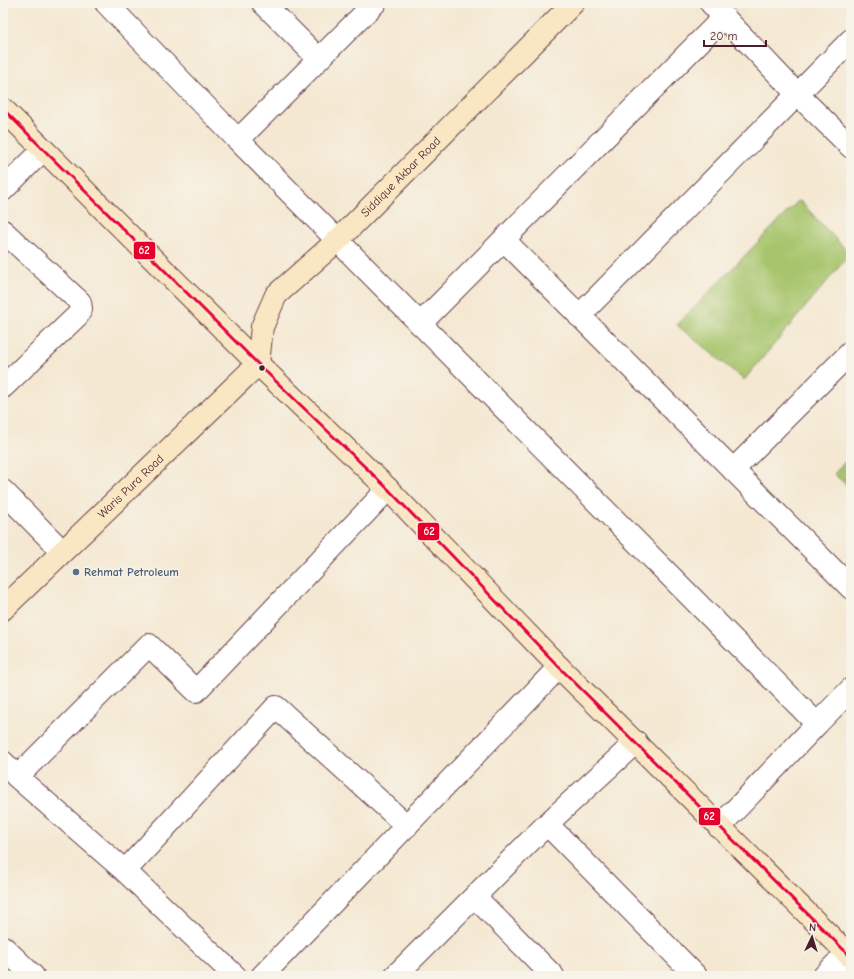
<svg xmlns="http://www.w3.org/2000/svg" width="854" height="979" font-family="'Comic Neue',sans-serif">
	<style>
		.green { fill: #a7c56d; stroke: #78724c }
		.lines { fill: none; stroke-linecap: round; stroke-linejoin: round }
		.street-casing { stroke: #643d44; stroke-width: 24 }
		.secondary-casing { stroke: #643d44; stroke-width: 24 }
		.street { stroke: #fff; stroke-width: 22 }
		.secondary { stroke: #f9e7c3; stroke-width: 22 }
		.bus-1-casing { stroke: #f7f3e8; stroke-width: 6 }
		.bus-1 { stroke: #e4002b; stroke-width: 3 }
		.bus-dot { fill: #4a1f2b; stroke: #f7f3e8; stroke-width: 1.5 }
		.service-dot { fill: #5c6f8a; stroke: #f7f3e8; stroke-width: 1.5 }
		.labels { text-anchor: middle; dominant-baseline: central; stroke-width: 3; stroke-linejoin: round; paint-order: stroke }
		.street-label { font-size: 12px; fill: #4a1f2b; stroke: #f7f3e8 }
		.service-label { font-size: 12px; font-weight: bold; fill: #4e5e75; stroke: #f7f3e8; text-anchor: start }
		.line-badge { stroke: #f7f3e8; stroke-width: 1.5 }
		.badge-label { font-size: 11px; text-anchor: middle; font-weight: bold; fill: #fff }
	</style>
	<rect width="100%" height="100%" fill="#f7f3e8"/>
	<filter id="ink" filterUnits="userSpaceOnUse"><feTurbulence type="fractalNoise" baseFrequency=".025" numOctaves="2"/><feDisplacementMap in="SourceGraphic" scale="8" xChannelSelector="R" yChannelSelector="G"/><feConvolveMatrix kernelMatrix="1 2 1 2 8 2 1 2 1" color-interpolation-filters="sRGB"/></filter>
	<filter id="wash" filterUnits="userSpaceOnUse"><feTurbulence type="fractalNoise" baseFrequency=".012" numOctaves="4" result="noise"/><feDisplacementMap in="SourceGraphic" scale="16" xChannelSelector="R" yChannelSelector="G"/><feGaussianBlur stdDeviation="0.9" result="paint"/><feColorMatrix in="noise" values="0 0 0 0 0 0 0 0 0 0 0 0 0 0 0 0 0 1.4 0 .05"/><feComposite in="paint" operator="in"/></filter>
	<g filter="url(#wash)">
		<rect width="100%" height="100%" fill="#f4e8d2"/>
		<path class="green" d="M799,200L850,254L744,380L677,325Z
			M851,455V489L834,474Z"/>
	</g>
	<g filter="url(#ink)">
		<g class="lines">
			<defs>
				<path id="street" d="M106,3L238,140L375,3
					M263,3L319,59
					M711,3L724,17
					M238,140L817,724L851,689
					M3,190L43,150
					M3,231L80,302L81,309L78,315L3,387
					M504,240L851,588
					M579,316L851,40
					M420,324L724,17L797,94L851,147
					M733,470L851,352
					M3,491L62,551
					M3,762L17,777L125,871L235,976
					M17,777L149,645L196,691L388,489
					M547,824L696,976
					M719,827L817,724
					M125,871L276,707L407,826
					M475,897L553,976
					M3,947L33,976
					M262,976L559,667
					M395,976L547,824L636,742
					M824,976L847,953"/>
				<g id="secondary">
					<path d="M3,109L258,364L388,489L559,667L851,957"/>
					<path id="s1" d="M258,364L262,327L276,295L338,240L573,3"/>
					<path id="s2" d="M3,609L258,364"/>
				</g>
			</defs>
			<use href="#street" class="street-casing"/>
			<use href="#secondary" class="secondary-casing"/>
			<use href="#street" class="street"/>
			<use href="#secondary" class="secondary"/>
			<defs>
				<path id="bus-1" d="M3,109L258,364L388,489L559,667L851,957"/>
			</defs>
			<use href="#bus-1" class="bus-1-casing"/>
			<use href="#bus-1" class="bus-1"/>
		</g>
	</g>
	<circle class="bus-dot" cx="262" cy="368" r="3.5"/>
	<circle class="service-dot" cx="76" cy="572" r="4"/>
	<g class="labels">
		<g class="street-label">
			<text stroke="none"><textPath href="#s1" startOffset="244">Siddique Akbar Road</textPath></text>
			<text stroke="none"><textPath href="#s2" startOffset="177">Waris Pura Road</textPath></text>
		</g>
		<g class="service-label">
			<text x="84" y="572">Rehmat Petroleum</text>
		</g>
	</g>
	<g class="line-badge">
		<rect x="133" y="241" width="23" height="19" rx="4" fill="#e4002b"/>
		<rect x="417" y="522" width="23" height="19" rx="4" fill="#e4002b"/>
		<rect x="698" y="807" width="23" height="19" rx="4" fill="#e4002b"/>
	</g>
	<g class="badge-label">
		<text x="144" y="254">62</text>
		<text x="429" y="535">62</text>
		<text x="709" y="820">62</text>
	</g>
	<rect width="854" height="979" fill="none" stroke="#f7f3e8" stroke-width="16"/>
	<g transform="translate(812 937) rotate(4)" stroke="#f7f3e8" stroke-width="3" paint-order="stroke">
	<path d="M0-3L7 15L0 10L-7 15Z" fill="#4a1f2b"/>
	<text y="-6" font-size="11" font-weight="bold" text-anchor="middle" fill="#4a1f2b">N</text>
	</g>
	<path d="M704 40v6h62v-6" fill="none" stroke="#4a1f2b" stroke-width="2"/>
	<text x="710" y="40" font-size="12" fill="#4a1f2b" stroke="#f7f3e8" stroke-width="3" paint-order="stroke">20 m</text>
</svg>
